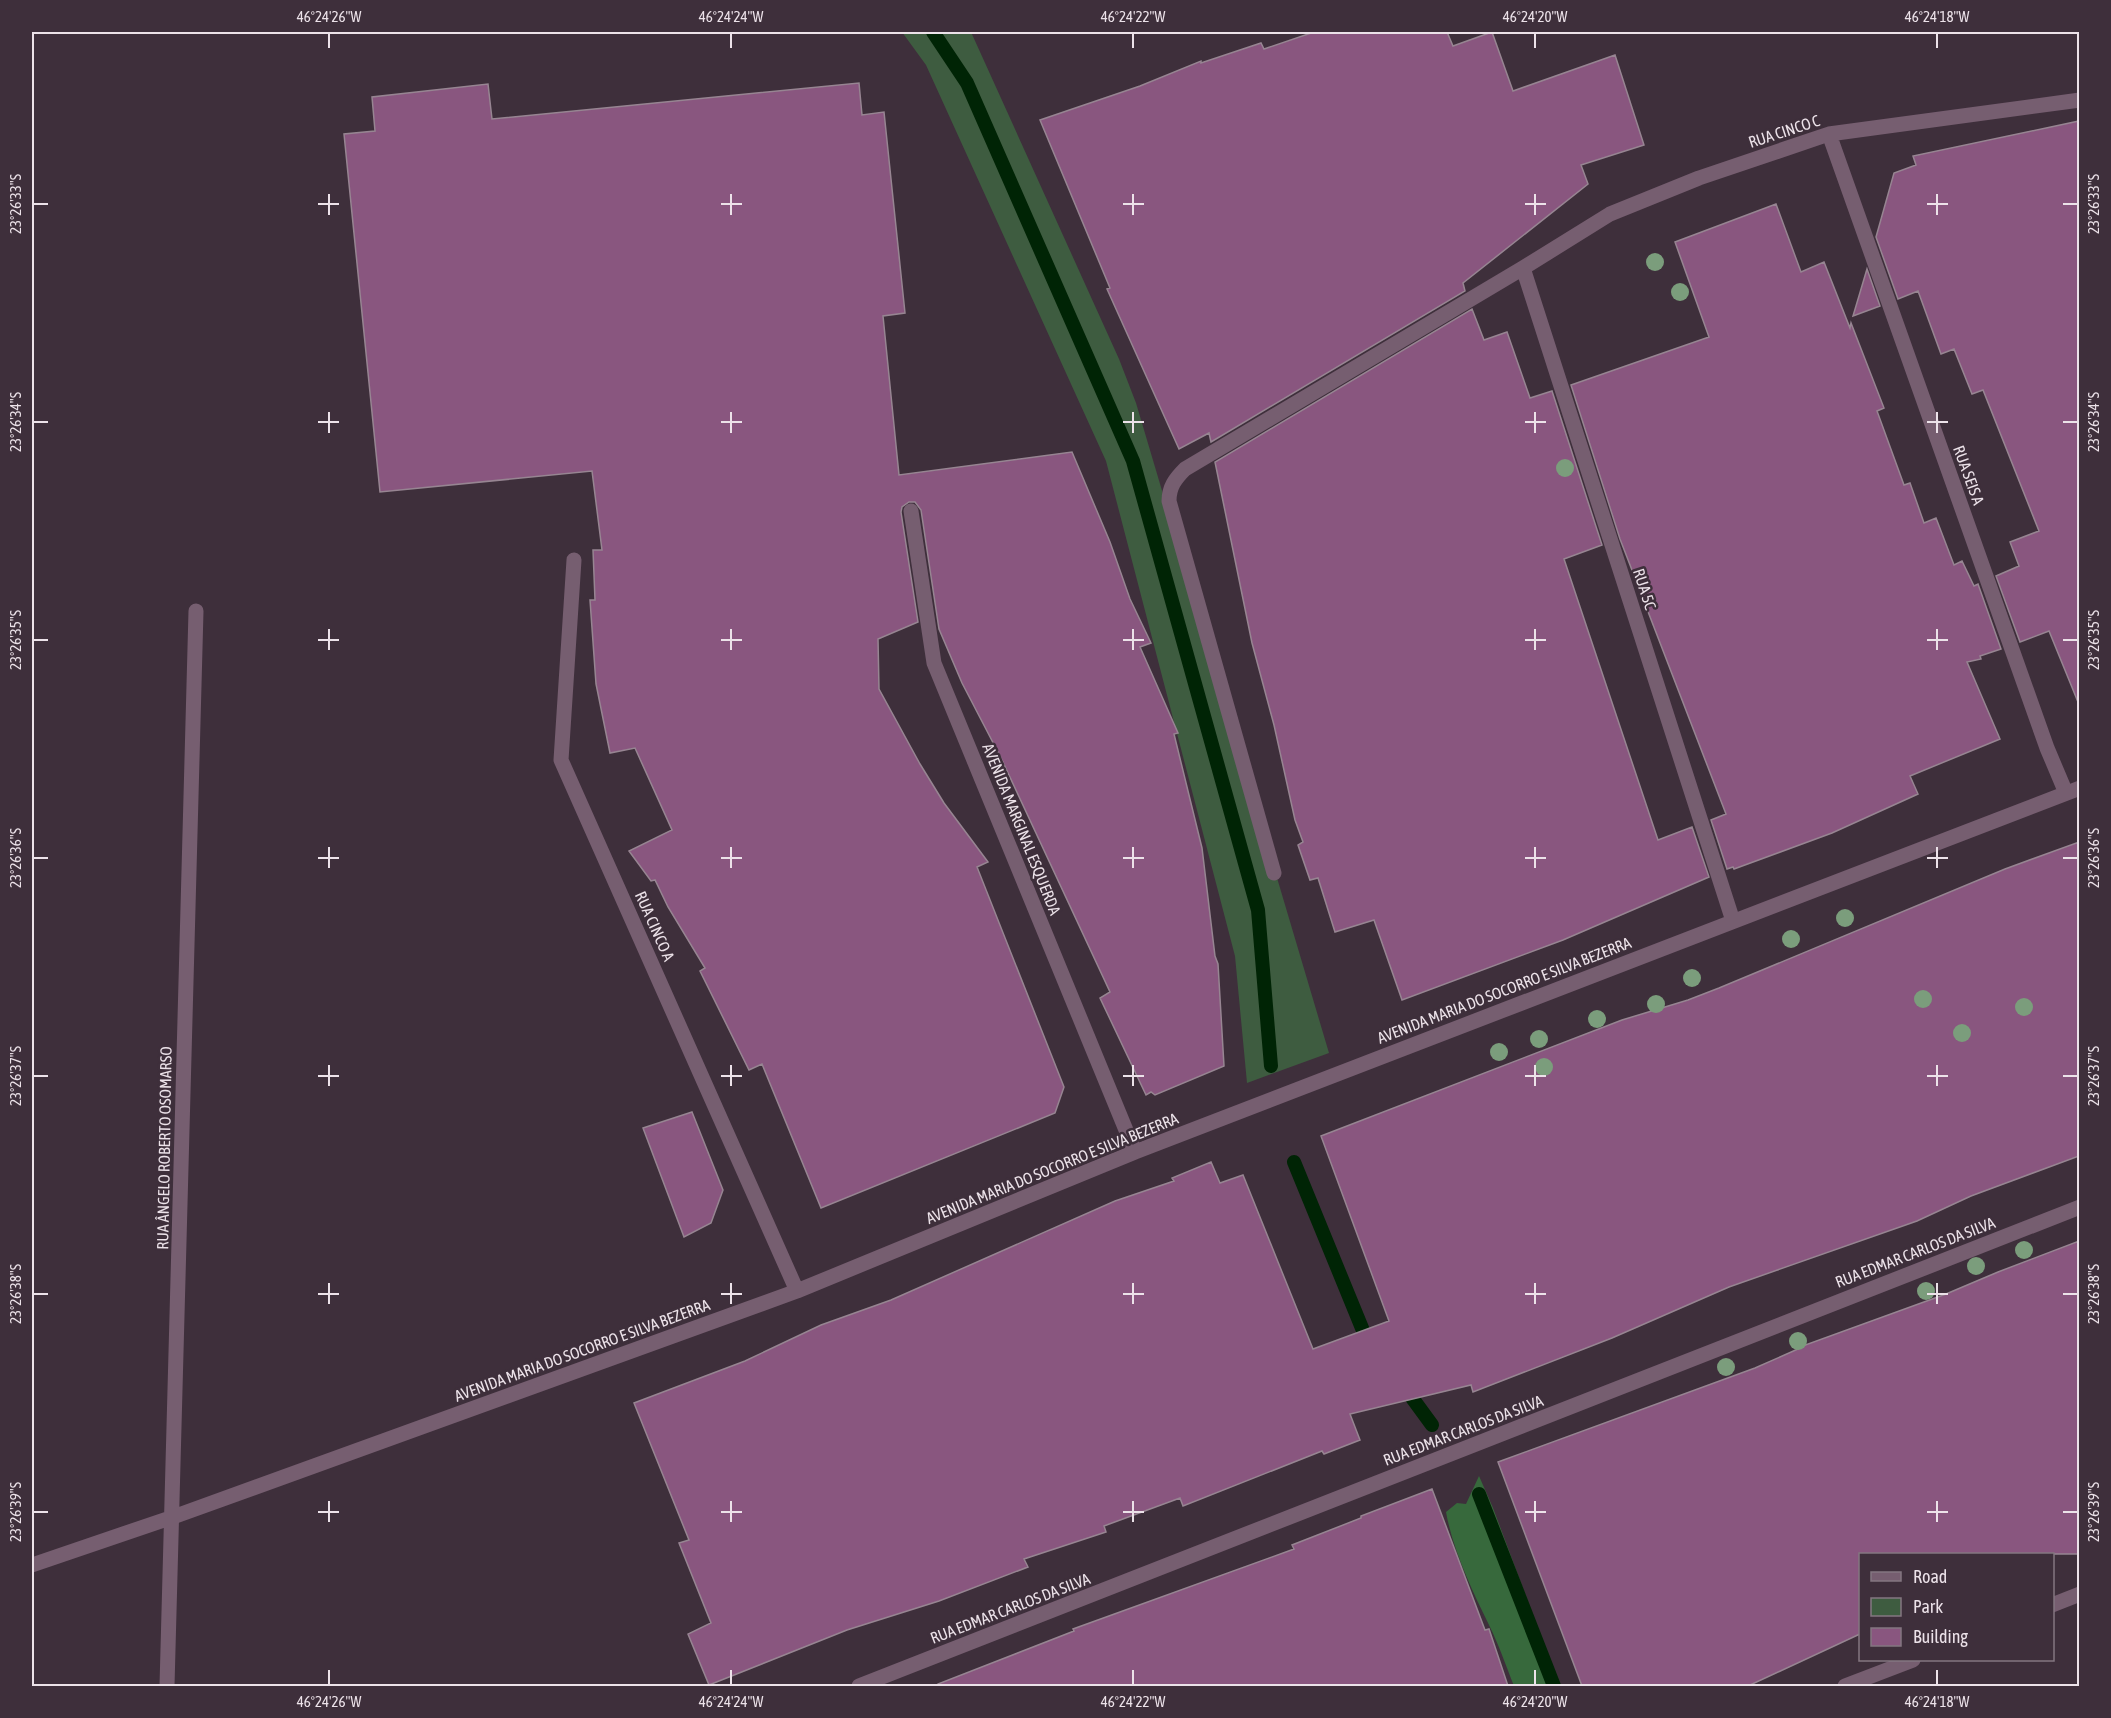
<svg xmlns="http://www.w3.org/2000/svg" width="2111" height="1718" font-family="'Asap Condensed',sans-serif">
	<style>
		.green { fill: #3e5c40 }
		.forest { fill: #37693c }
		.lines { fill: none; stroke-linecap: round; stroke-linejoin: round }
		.stream { stroke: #002405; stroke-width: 14 }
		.building { fill: #89567f; stroke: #978592; stroke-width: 1.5 }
		.street { stroke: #765e70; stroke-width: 15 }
		.tree { fill: #7b9d7c }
		.ticks { fill: none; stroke: #ece2e9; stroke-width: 2 }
		.labels { text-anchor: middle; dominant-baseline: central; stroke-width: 5; stroke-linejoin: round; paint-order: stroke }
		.street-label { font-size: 16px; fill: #ece2e9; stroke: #3e2f3b }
		.neatline { fill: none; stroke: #ece2e9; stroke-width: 2 }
		.ticks-label { font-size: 15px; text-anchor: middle; fill: #ece2e9 }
	</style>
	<rect width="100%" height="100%" fill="#3e2f3b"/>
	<path class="green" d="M902,32H971L1119,359L1136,403L1329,1053L1247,1083L1235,956L1106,461L926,65Z"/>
	<path class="forest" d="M1479,1476L1493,1508L1552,1666L1561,1686H1514C1506,1666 1499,1645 1489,1625C1472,1590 1453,1551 1446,1512L1457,1503L1466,1504Z"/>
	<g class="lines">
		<path class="stream" d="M933,32L967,83L1133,461L1258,910L1271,1066
			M1294,1162L1364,1333L1372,1344
			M1402,1384L1432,1425
			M1479,1494L1554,1686"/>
	</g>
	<path class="building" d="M1314,32H1447L1453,46L1492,32L1513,91L1615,55L1644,145L1581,165L1588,184L1463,283L1465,291L1211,442L1209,433L1179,449L1107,289L1110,288L1040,120L1140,86L1201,61V63L1261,43L1264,49Z
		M859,83L862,115L884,112L905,313L883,316L899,475L1072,452L1110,542L1130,599L1151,643L1140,647L1178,733L1174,734L1202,848L1215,956L1218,964L1224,1066L1155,1095L1151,1092L1146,1095L1100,998L1110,992L1001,758L962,683L939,629L921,510L915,502H909L902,507L901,512L918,622L878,639L879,689L920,764L944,803L988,862L977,867L1064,1087L1055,1113L821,1208L762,1064L749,1070L700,971L705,968L668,907L655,880L651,881L629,851L672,830L635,748L610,753L596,684L590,600H595L593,550H602L592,471L380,492L344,134L375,131L372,97L488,84L492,119Z
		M2079,121V702H2078L2049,631L2020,642L1996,576L2019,566L2010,542L2039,531L1983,390L1972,394L1954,349L1941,354L1918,291L1898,299L1876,237L1894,173L1916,165L1913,156Z
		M1776,204L1801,272L1824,262L1850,328L1851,323L1884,408L1877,411L1904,485L1910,483L1924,523L1936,518L1954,565L1962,561L1974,586L1978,584L2001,649L1980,656L1981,659L1967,662L2000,739L1910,776L1918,794L1832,833L1734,869L1733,867L1727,869L1711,820L1726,814L1620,539L1571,385L1709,337L1675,242Z
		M1867,269L1880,306L1853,316Z
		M1472,309L1484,340L1507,332L1530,398L1552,391L1602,545L1564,559L1658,840L1692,827L1709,877L1563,940L1402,1000L1374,920L1335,932L1318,878L1310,880L1298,845L1303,842L1295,820L1274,725L1252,643L1215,462Z
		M2079,842V1156L1971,1196L1917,1221L1729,1287L1612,1338L1473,1392L1471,1385L1350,1414L1360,1440L1324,1454L1322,1451L1183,1506L1180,1498L1104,1526L1106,1532L1024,1559L1028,1567L939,1601L847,1630L709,1685L688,1634L711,1623L679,1543L689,1540L634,1403L745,1361L821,1325L891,1300L1115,1201L1174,1181L1172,1178L1211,1162L1220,1183L1243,1175L1313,1349L1389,1321L1321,1136L1622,1020L1688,1000L1719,988L2005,869Z
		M692,1112L723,1190L711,1223L684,1237L643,1128Z
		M2079,1241V1554H1860V1634L1748,1686H1582L1498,1462L1755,1368L1798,1349L1797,1348L1946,1294L1998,1272Z
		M1432,1489L1485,1630L1489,1629L1508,1686H938V1684L1074,1631L1073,1629L1294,1549L1292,1545L1361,1518V1516Z"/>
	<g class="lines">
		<path class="street" d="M1829,134L2047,748L2066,793
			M1523,268L1733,921
			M911,511L934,663L1135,1152
			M574,560L561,760L797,1291
			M1274,873L1169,501C1169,487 1175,479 1185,469L1523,268L1610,214L1699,178L1829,134L2080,100
			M32,1565L173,1517L797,1291L1135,1152L2080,788
			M2052,1605L2080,1594
			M167,1686L196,611
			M859,1686L2080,1207
			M1845,1686L1913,1660"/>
	</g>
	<g class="tree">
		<circle cx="1655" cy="262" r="9"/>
		<circle cx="1680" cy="292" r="9"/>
		<circle cx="1565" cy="468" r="9"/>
		<circle cx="1845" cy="918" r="9"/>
		<circle cx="1791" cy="939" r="9"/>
		<circle cx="1692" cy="978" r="9"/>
		<circle cx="1923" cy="999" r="9"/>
		<circle cx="1656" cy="1004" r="9"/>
		<circle cx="2024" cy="1007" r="9"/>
		<circle cx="1597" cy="1019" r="9"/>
		<circle cx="1962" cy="1033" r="9"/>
		<circle cx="1539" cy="1039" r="9"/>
		<circle cx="1499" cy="1052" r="9"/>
		<circle cx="1544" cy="1067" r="9"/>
		<circle cx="2024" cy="1250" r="9"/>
		<circle cx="1976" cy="1266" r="9"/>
		<circle cx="1926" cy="1291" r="9"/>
		<circle cx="1798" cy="1341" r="9"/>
		<circle cx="1726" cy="1367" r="9"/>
	</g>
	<path class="ticks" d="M329,33V48M731,33V48M1133,33V48M1535,33V48M1937,33V48M329,194V215M731,194V215M1133,194V215M1535,194V215M1937,194V215M33,204H48M318,204H339M721,204H742M1123,204H1144M1525,204H1546M1927,204H1948M2063,204H2078M329,412V433M731,412V433M1133,412V433M1535,412V433M1937,412V433M33,422H48M318,422H339M721,422H742M1123,422H1144M1525,422H1546M1927,422H1948M2063,422H2078M329,629V650M731,629V650M1133,629V650M1535,629V650M1937,629V650M33,640H48M318,640H339M721,640H742M1123,640H1144M1525,640H1546M1927,640H1948M2063,640H2078M329,847V868M731,847V868M1133,847V868M1535,847V868M1937,847V868M33,858H48M318,858H339M721,858H742M1123,858H1144M1525,858H1546M1927,858H1948M2063,858H2078M329,1065V1086M731,1065V1086M1133,1065V1086M1535,1065V1086M1937,1065V1086M33,1076H48M318,1076H339M721,1076H742M1123,1076H1144M1525,1076H1546M1927,1076H1948M2063,1076H2078M329,1283V1304M731,1283V1304M1133,1283V1304M1535,1283V1304M1937,1283V1304M33,1294H48M318,1294H339M721,1294H742M1123,1294H1144M1525,1294H1546M1927,1294H1948M2063,1294H2078M329,1501V1522M731,1501V1522M1133,1501V1522M1535,1501V1522M1937,1501V1522M33,1512H48M318,1512H339M721,1512H742M1123,1512H1144M1525,1512H1546M1927,1512H1948M2063,1512H2078M329,1670V1685M731,1670V1685M1133,1670V1685M1535,1670V1685M1937,1670V1685"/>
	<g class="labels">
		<g class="street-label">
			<text transform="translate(1784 131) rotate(-18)">RUA CINCO C</text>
			<text transform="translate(1969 475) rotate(70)">RUA SEIS A</text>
			<text transform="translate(1645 589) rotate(72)">RUA 5C</text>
			<text transform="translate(1022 829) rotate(68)">AVENIDA MARGINAL ESQUERDA</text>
			<text transform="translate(655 926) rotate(66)">RUA CINCO A</text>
			<text transform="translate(1504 990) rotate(-21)">AVENIDA MARIA DO SOCORRO E SILVA BEZERRA</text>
			<text transform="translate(164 1148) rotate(-89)">RUA ÂNGELO ROBERTO OSOMARSO</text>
			<text transform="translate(1052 1168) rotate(-22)">AVENIDA MARIA DO SOCORRO E SILVA BEZERRA</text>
			<text transform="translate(1915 1252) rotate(-21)">RUA EDMAR CARLOS DA SILVA</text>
			<text transform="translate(582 1350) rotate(-20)">AVENIDA MARIA DO SOCORRO E SILVA BEZERRA</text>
			<text transform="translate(1463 1430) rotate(-21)">RUA EDMAR CARLOS DA SILVA</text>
			<text transform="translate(1010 1608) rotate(-21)">RUA EDMAR CARLOS DA SILVA</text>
		</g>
	</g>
	<rect width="2111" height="1718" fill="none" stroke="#3e2f3b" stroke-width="66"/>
	<rect x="1859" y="1553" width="195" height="108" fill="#3e2f3b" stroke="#847781" stroke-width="1.5"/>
	<rect x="1871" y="1572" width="30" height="9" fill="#765e70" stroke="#847781" stroke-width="1.5"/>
	<text x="1913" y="1583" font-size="18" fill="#ece2e9">Road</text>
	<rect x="1871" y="1598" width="30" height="18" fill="#3e5c40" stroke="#847781" stroke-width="1.5"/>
	<text x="1913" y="1613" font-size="18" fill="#ece2e9">Park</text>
	<rect x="1871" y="1628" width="30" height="18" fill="#89567f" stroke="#847781" stroke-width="1.5"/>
	<text x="1913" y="1643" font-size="18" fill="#ece2e9">Building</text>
	<rect x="33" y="33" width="2045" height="1652" class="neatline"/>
	<g class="ticks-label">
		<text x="329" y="22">46°24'26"W</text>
		<text x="731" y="22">46°24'24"W</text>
		<text x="1133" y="22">46°24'22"W</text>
		<text x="1535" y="22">46°24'20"W</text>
		<text x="1937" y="22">46°24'18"W</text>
		<text transform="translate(16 204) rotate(-90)" y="5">23°26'33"S</text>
		<text transform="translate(2094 204) rotate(-90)" y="5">23°26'33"S</text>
		<text transform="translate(16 422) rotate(-90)" y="5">23°26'34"S</text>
		<text transform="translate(2094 422) rotate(-90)" y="5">23°26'34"S</text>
		<text transform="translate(16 640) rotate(-90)" y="5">23°26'35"S</text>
		<text transform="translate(2094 640) rotate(-90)" y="5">23°26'35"S</text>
		<text transform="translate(16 858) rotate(-90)" y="5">23°26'36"S</text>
		<text transform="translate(2094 858) rotate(-90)" y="5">23°26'36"S</text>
		<text transform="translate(16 1076) rotate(-90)" y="5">23°26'37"S</text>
		<text transform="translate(2094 1076) rotate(-90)" y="5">23°26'37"S</text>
		<text transform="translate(16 1294) rotate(-90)" y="5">23°26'38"S</text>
		<text transform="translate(2094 1294) rotate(-90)" y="5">23°26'38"S</text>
		<text transform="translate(16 1512) rotate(-90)" y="5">23°26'39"S</text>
		<text transform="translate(2094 1512) rotate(-90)" y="5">23°26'39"S</text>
		<text x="329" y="1707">46°24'26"W</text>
		<text x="731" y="1707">46°24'24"W</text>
		<text x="1133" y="1707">46°24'22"W</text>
		<text x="1535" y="1707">46°24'20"W</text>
		<text x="1937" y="1707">46°24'18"W</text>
	</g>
</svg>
